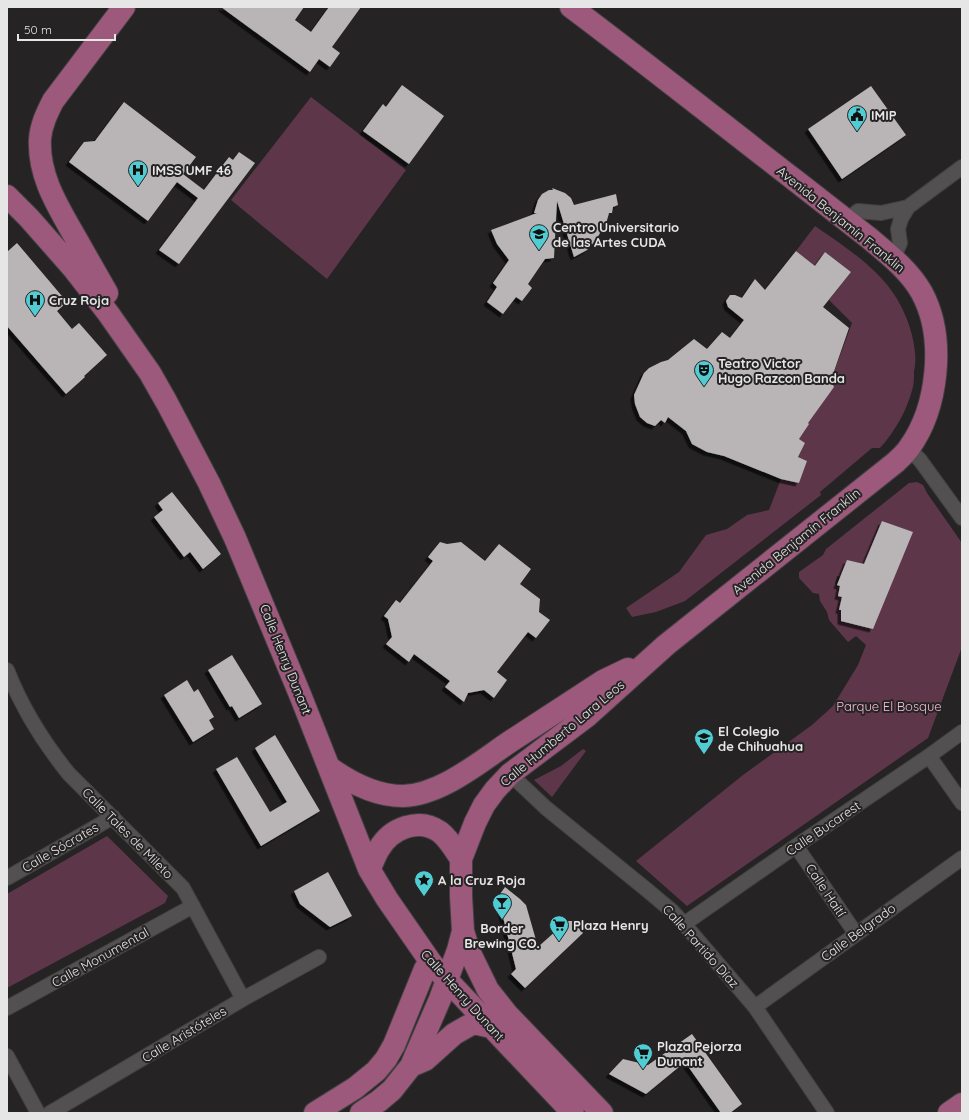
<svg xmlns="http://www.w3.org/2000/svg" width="969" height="1120" font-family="Quicksand,sans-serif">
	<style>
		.green { fill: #5d3749; fill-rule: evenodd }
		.building { fill: #b9b5b7; filter: url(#shadow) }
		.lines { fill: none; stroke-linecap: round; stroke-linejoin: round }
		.street-casing { stroke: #424041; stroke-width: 16 }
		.primary-casing { stroke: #424041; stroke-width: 24 }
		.street { stroke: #535051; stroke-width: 14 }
		.primary { stroke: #9d597c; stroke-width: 22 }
		.labels { text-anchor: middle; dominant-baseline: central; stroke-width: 4; stroke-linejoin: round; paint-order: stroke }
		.poi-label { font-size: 13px; font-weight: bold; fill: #e7e6e6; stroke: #252324; text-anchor: start }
		.street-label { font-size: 13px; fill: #e7e6e6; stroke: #252324 }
		.park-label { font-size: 13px; fill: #fabfda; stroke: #252324 }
	</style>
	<defs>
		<filter id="shadow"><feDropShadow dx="-3.5" dy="3.5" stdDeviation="0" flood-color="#0009"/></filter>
	</defs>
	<rect width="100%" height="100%" fill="#252324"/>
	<path class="green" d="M311,97L406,170L327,279L231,200Z
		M815,226C838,242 863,258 882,279C900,298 913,327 915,353C916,359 915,366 914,372C914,377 914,382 913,387C907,410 896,430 880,448H872L820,492L821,495L685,601L656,612L632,617L626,608L679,572L706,535L727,529L747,515L769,510L781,479L799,483L807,461L798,457L805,443L795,437L791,410L834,387L831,380L852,323L829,300L851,272L825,252L815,266L796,251Z
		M917,482L923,485L927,493L962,543V647L928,738L687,906L636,861L743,775L812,725L833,706L858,665L866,645L856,636L848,642L829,620L827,612L820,601L819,594L813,593L799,578V572L823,555L826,549L909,483ZM882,521L912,532L845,610H839L841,602H844L845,598L838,596L839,589L843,586L835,584L837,576L840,577L864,564Z
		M583,749L586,751L552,797L534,780L561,766Z
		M107,836L168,896L165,903L7,988V894Z"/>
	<path class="building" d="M221,7H304L295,20L311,32L329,7H361L332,47L340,53L330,67L319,59L310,72Z
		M402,85L444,116L409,164L363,131L383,104L386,107Z
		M871,86L906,135L842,179L808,129Z
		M124,102L196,157L183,174L204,190L229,157L233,160L239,152L255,163L179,264L159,250L198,198L177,182L148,221L69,162L84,142L95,141Z
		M552,188L565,193L571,198L574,205L616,194L618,205L613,207L612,213H609L606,224L595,241L587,250L574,257L557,201L554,258L545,259L528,284L532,288L522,301L516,297L503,314L487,302L497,287L493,283L509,260L497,244L491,230L537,213H534L538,200L542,194L549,190H553Z
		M17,243L67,302L57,311L72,329L79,323L107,355L84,376L85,377L66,394L7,326V252Z
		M796,251L815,266L825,252L851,272L823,307L849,328L831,380L834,387L808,423L809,424L799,439L805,443L798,457L807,461L799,483L781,479L724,456L707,452L692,444L686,431L668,417L665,423L661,420L655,426L647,423L640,417L635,404L634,395L644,373L649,368L661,362L668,360L694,339L707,349L722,332L730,338L744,320L728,307L726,301L730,295H735L742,298L755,279L765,290Z
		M172,492L221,554L203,569L190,552L184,557L154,517L163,510L158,503Z
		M882,521L913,532L873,629L841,621V610H839L842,597L838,596L840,586L837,585L847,560L864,564Z
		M440,542L447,544L461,542L485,561L499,544L531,569L520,584L540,599L539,612L550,620L536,638L528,632L497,672L507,680L494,698L484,690L468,693L464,702L445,687L450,681L414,654L409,662L386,644L392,637L388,619L384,616L396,600L400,603L433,561L428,557Z
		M232,655L262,704L239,718L232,706L230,707L208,670Z
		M187,680L194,692L198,689L214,717L209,720L214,729L193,742L164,695Z
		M275,735L320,811L261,846L216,769L237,757L270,812L287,802L255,748Z
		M328,872L352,916L330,927L300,904L294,891Z
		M505,887L520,899L526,905L538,947L567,921H573L583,933L525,988L511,974L516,969L498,897Z
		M692,1034L742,1104L730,1113H721L685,1062L646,1094L609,1074L623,1059L648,1065Z"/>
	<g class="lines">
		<defs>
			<path id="street" d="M847,221L858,211L881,213L908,207L962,167
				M893,259L900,243L898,229L901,219L908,207
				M909,449L920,460L962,518
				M7,670C22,708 43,742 69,774L183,888L243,999
				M929,756L962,803
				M510,774L546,808L647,890L672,911L684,924L755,1007L827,1113
				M796,846L856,934
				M7,878L113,817
				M684,924L796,846L929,756L962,732
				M755,1007L962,858
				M7,1008L193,906
				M7,1056L38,1113
				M50,1113L243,999L319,957"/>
			<path id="primary" d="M7,196L29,218L73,268L108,313L150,373L167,403L209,483L235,538L301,697L369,869L387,899L432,964L573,1113
				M107,293C96,274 85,254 74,235C57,205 38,175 40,139C41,125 47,113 53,101L124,7
				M330,768C351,783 376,796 403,796C441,795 481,761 511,741C542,721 572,701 603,681L628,669
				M369,869C373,863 375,855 379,849C391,828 419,817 440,832C449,839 455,850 461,859
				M463,931L469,951L488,990L507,1014L602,1113
				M411,1066L425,1060L454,1034L468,1026L474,1023L491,1027
				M315,1113L355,1088L376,1071L386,1059L394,1045L425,969L432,964
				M361,1113L379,1101L392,1090L411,1066L440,999L458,950L463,931L461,896V859L475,823L484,805L495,790L510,774L586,717L666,645L896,462C900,458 905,454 909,448C938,408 946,338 922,293C909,270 888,254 869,238C845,219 820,200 796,181C721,123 647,64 571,7
				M949,1113L962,1104"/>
		</defs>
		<use href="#street" class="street-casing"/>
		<use href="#primary" class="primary-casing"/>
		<use href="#street" class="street"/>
		<use href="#primary" class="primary"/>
	</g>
	<defs>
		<symbol id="civic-pin" viewBox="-11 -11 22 30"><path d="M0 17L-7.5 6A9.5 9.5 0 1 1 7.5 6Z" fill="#51ccd3" stroke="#252324"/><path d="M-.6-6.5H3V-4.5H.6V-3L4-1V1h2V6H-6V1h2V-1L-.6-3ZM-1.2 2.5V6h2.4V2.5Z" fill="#111"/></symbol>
		<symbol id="hospital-pin" viewBox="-11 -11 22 30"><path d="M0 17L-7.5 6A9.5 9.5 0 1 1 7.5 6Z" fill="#51ccd3" stroke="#252324"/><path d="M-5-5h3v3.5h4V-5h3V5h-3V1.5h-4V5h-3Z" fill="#111"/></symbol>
		<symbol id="university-pin" viewBox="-11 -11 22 30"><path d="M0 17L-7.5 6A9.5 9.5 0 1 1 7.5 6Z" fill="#51ccd3" stroke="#252324"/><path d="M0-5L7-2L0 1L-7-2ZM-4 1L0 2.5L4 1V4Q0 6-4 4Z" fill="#111"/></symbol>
		<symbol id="theatre-pin" viewBox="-11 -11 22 30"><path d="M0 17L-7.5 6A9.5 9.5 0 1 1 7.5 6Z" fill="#51ccd3" stroke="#252324"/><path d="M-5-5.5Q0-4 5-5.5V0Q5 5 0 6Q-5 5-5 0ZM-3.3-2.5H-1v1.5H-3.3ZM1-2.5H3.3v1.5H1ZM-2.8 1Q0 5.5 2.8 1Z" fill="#111"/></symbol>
		<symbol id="sight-pin" viewBox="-11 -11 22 30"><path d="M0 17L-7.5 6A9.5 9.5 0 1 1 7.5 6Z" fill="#51ccd3" stroke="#252324"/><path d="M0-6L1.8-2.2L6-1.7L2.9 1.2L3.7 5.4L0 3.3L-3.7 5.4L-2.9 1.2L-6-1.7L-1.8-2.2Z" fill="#111"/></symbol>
		<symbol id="bar-pin" viewBox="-11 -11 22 30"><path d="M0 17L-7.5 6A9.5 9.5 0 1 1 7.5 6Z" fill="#51ccd3" stroke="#252324"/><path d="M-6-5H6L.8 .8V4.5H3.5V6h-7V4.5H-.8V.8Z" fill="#111"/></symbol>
		<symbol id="supermarket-pin" viewBox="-11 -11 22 30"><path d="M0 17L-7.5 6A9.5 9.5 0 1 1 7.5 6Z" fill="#51ccd3" stroke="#252324"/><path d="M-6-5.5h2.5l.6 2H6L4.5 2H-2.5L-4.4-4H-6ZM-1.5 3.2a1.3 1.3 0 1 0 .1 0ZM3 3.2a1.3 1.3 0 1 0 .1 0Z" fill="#111"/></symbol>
	</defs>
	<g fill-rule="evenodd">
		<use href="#civic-pin" x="846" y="104" width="22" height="30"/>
		<use href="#hospital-pin" x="127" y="159" width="22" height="30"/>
		<use href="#university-pin" x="528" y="223" width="22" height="30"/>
		<use href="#hospital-pin" x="24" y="289" width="22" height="30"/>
		<use href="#theatre-pin" x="693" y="359" width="22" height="30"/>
		<use href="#university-pin" x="693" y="727" width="22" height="30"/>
		<use href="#sight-pin" x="413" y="869" width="22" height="30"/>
		<use href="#bar-pin" x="491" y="892" width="22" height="30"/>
		<use href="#supermarket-pin" x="548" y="914" width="22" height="30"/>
		<use href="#supermarket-pin" x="632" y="1042" width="22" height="30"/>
	</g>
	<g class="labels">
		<g class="poi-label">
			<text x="871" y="115">IMIP</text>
			<text x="152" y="170">IMSS UMF 46</text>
			<text x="553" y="227">Centro Universitario<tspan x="553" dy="15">de las Artes CUDA</tspan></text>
			<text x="49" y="300">Cruz Roja</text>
			<text x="718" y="363">Teatro Victor<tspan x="718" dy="15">Hugo Razcon Banda</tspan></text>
			<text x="718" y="731">El Colegio<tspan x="718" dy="15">de Chihuahua</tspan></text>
			<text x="438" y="880">A la Cruz Roja</text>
			<text x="573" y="925">Plaza Henry</text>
			<text x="502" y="928" text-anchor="middle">Border<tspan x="502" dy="15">Brewing CO.</tspan></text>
			<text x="657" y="1046">Plaza Pejorza<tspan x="657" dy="15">Dunant</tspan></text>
		</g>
		<g class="street-label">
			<text transform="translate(841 219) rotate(39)">Avenida Benjamín Franklin</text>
			<text transform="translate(796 541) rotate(-39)">Avenida Benjamín Franklin</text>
			<text transform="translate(286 659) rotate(68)">Calle Henry Dunant</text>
			<text transform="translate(562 733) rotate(-40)">Calle Humberto Lara Leos</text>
			<text transform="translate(823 828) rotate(-34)">Calle Bucarest</text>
			<text transform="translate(128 833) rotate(45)">Calle Tales de Mileto</text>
			<text transform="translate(60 847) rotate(-30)">Calle Sócrates</text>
			<text transform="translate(826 890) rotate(56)">Calle Haití</text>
			<text transform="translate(858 932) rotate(-36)">Calle Belgrado</text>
			<text transform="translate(701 946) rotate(48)">Calle Partido Díaz</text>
			<text transform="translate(100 957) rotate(-29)">Calle Monumental</text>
			<text transform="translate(463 995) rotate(48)">Calle Henry Dunant</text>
			<text transform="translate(184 1034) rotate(-31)">Calle Aristóteles</text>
		</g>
		<g class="park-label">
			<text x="889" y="706">Parque El Bosque</text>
		</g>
	</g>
	<rect width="969" height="1120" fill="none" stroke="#e7e6e6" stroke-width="16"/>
	<path d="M18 34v6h97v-6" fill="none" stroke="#e7e6e6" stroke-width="2"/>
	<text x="24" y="34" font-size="12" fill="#e7e6e6" stroke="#252324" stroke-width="3" paint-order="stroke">50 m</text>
</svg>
